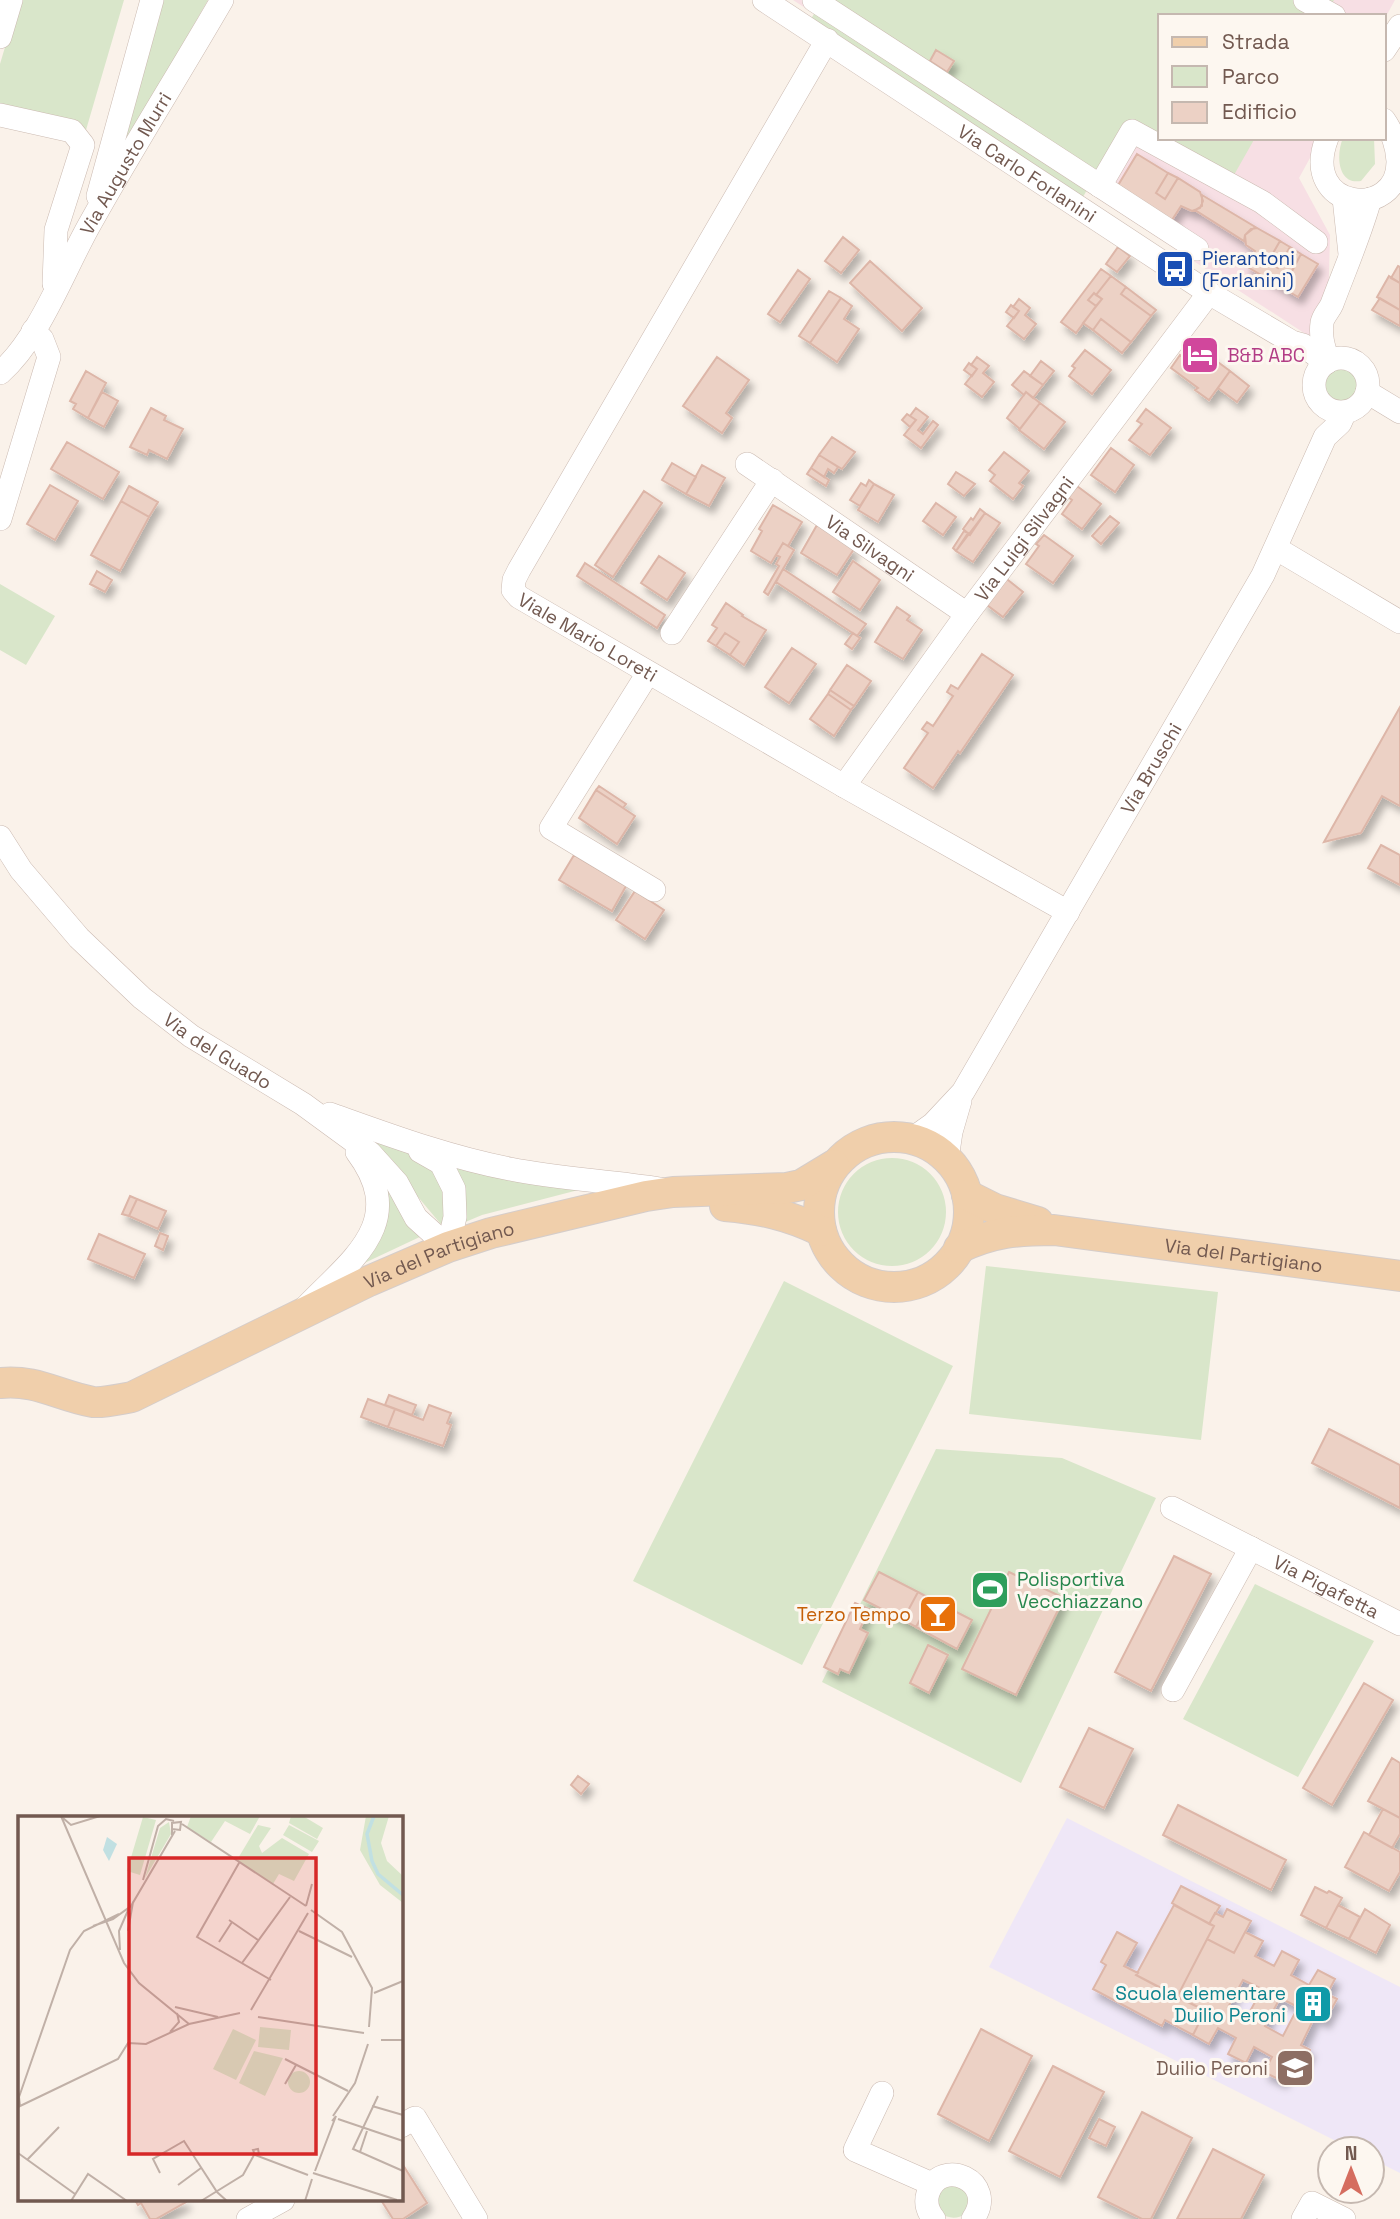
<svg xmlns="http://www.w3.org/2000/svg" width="1400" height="2219" font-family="'Space Grotesk',sans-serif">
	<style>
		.education { fill: #efe7f7 }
		.medical { fill: #f7dfe4 }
		.green { fill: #d9e6ca }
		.building { fill: #ecd1c5; stroke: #ddb6a8; stroke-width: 2; fill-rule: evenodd; filter: url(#shadow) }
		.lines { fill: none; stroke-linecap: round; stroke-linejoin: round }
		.minor-casing { stroke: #cbbab1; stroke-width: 24 }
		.major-casing { stroke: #d5cdca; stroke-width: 32 }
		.minor { stroke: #fff; stroke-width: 23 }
		.major { stroke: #f0cfab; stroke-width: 30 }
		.labels { text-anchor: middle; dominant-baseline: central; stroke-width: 6; stroke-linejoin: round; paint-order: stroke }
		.street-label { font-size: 19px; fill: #725950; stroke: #fdf7f0 }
		.transit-label { font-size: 19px; fill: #164399; stroke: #fdf7f0; text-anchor: start }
		.hotel-label { font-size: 19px; fill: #b23c85; stroke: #fdf7f0; text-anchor: start }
		.leisure-label { font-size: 19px; fill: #27864d; stroke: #fdf7f0; text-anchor: start }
		.food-label { font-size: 19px; fill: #c56008; stroke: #fdf7f0; text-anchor: end }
		.culture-label { font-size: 19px; fill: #0d838f; stroke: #fdf7f0; text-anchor: end }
		.education-label { font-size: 19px; fill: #785e54; stroke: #fdf7f0; text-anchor: end }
		.inset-river { fill: none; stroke: #c1e0e2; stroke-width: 3.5 }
		.inset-road { fill: none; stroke: #c0b0a7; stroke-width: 2 }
		.view { fill: #d62828; fill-opacity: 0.15; stroke: #d62828; stroke-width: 3.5 }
		.inset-edge { fill: none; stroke: #725950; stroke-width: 3.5 }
	</style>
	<defs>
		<filter id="shadow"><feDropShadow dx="4.5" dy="7" stdDeviation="3.5" flood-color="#0004"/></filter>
	</defs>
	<rect width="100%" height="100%" fill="#faf2ea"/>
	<path class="education" d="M1067,1818L1400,1987V2173L1372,2159V2149H1352L989,1967Z"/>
	<path class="medical" d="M793,0H1395L1384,20V16H1160V138H1321L1299,178L1330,235L1327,348Z"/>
	<path class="green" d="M19,0H124L86,130L0,105V64Z
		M161,0H208L120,153Z
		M822,0H1334L1325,16H1160V138H1255L1234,175L1125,122L1083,197L811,19Z
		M1343,138H1374L1375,164L1361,181C1337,185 1336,154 1343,138Z
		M1322 386a18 18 0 1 1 36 0a18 18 0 1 1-36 0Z
		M0,584L55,616L26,665L0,650Z
		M360,1133L424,1158L448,1195L444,1228L393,1167Z
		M838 1212a54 54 0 1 1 108 0a54 54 0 1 1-108 0Z
		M446,1159L586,1188L482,1215L463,1223Z
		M383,1178L424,1235L358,1266Z
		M986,1266L1218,1292L1201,1440L969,1414Z
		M784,1281L953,1366L802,1665L633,1581Z
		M936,1449L1062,1458L1156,1498L1021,1783L822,1682Z
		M1255,1584L1374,1641L1298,1777L1183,1719Z
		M953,2183L971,2196L966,2214C957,2219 949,2219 940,2213C934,2193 934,2193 953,2183Z"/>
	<path class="building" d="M936,50L954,61L947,72L930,61Z
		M1137,154L1168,173L1156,193L1165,199L1178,178L1200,192L1203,201L1200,208L1192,211L1181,206L1172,220L1117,187Z
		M1168,173L1178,178L1165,199L1156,193Z
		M1202,195L1257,228H1254L1245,235L1244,241L1195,210L1202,206Z
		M1257,228L1280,241L1268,262L1278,268L1290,247L1301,254L1283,288L1246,266L1255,251L1246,245L1245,235L1251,229Z
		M843,237L859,250L841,273L825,261Z
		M1280,241L1290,247L1278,268L1268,262Z
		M1118,247L1130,256L1117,272L1106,264Z
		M1301,254L1318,264L1298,297L1283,288Z
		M870,261L922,308L902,331L850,283Z
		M1398,266L1400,267V283L1391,278Z
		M1101,269L1111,276L1096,295L1094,293L1088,300L1096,306L1076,333L1061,322Z
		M798,270L810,279L780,322L768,314Z
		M1111,276L1126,287L1121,294L1151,316L1131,342L1101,319L1093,330L1083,323L1102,299L1096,295Z
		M1389,276L1400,283V310L1377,297Z
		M1126,287L1156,310L1151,316L1121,294Z
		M829,291L841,298L810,343L799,336Z
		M1094,293L1102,299L1096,306L1088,300Z
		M841,298L852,306L844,319L859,329L837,362L810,343Z
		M1380,298L1400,310V326L1372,310Z
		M1019,299L1030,308L1025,315L1036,324L1024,339L1007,326L1019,311L1013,307Z
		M1011,305L1019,311L1014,318L1006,312Z
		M1101,319L1131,342L1122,353L1093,330Z
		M1195,345L1230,371L1209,400L1195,390L1198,388L1171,368L1180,355L1185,359Z
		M1085,350L1111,370L1092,394L1069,376L1075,368L1072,366Z
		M717,357L749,380L726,413L732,418L722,433L683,406Z
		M977,357L989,366L983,373L994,382L982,397L965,384L977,369L971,365Z
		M1041,361L1054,371L1043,385L1030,376Z
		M969,363L977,369L972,376L964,370Z
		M86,371L106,383L88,418L73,409L76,404L70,401Z
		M1024,371L1043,385L1033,398L1026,392L1024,395L1012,385Z
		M1230,371L1249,386L1237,402L1218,388Z
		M102,392L118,401L104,427L88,418Z
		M1026,392L1040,403L1020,429L1007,418Z
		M1040,403L1065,422L1044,449L1019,430Z
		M151,408L166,416L164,420L183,429L167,459L149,450L147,455L130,447Z
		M916,408L928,417L918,430L923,434L933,421L938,425L921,448L904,435L916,420L910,416Z
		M1146,409L1171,428L1150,455L1129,440L1142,424L1137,421Z
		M907,414L916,420L910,427L902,420Z
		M832,437L855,452L842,469L819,455Z
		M67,442L119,472L103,499L51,469Z
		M1111,448L1134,465L1115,492L1091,475Z
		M1004,452L1029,471L1019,483L1023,486L1013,499L990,481L995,475L989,470Z
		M819,455L838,467L834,473L828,469L824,477L811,468Z
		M672,463L696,477L686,494L662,480Z
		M702,465L725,478L709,506L686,494Z
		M811,468L829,480L826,486L807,474Z
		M956,472L975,484L964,496L948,484Z
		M869,480L874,484L860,506L850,500L861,483L866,486Z
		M874,484L894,495L878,522L858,510Z
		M50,485L78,501L55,540L27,524Z
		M129,486L158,502L149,517L121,501Z
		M1077,486L1101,504L1082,529L1062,514L1072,500L1068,497Z
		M644,491L662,503L613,577L595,565Z
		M121,501L149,517L120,571L91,555Z
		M936,503L956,517L943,535L923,521Z
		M773,505L802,522L788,546L783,543L771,563L751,551L762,531L759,529Z
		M980,509L985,513L970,535L963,529L971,518L973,520Z
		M985,513L1000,523L973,562L956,551Z
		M1110,516L1119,523L1101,544L1092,536Z
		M817,525L854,549L837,575L801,553Z
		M964,531L968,533L956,551L953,548Z
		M1044,535L1073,556L1053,583L1026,564L1039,546L1036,544Z
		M783,543L794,550L768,595L764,592L779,566L776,564L780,557L776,555Z
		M659,556L685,573L667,600L641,583Z
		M853,561L880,580L860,610L833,592Z
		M585,563L665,615L657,628L577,576Z
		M783,569L866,624L857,636L776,582Z
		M97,571L112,580L105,592L90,584Z
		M1003,576L1023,592L1003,617L983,602Z
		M726,603L743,615L742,616L766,630L744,665L730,655L739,642L725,633L716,646L708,641L717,628L712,625Z
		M897,607L910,616L907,620L922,630L903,659L875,642Z
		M725,633L739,642L730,655L716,646Z
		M853,633L860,638L852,649L845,644Z
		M792,648L816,664L789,703L765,687Z
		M982,654L1013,675L960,753L958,751L933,788L904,768L928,733L922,729L927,722L933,726L953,696L947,692L951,685L958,689Z
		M847,665L871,681L854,706L830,690Z
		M830,690L854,706L851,710L828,694Z
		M828,694L851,710L834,736L810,719Z
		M1400,707V806L1382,796L1361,833L1324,842Z
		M599,786L626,804L623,808L596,790Z
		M596,790L635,816L617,844L579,818Z
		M1381,845L1400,855V885L1368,868Z
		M574,855L626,886L612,911L559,880Z
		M635,891L664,910L645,939L616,920Z
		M130,1196L137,1199L129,1216L122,1214Z
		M137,1199L166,1211L158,1229L129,1216Z
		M160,1233L168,1236L163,1250L155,1246Z
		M99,1234L145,1254L134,1278L88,1259Z
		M389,1395L416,1405L412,1415L385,1405Z
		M368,1399L395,1409L388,1427L361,1417Z
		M429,1405L451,1413L447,1423L451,1425L443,1446L388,1427L395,1409L423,1420Z
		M1329,1429L1400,1465V1508L1312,1463Z
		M1174,1556L1211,1574L1151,1691L1115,1672Z
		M879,1572L918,1592L903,1620L864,1600Z
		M1009,1572L1064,1598L1016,1695L962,1669Z
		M918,1592L931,1599L916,1627L903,1620Z
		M931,1599L972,1620L957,1649L916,1627Z
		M855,1603L869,1609L860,1629L868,1633L849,1673L840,1669L838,1674L824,1667Z
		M928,1645L948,1655L929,1693L910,1683Z
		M1364,1683L1393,1700L1332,1805L1303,1788Z
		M1089,1728L1133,1749L1104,1808L1060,1787Z
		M1392,1758L1400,1763V1818L1368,1801Z
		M578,1776L589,1784L581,1794L571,1785Z
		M1178,1805L1286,1860L1271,1890L1163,1835Z
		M1383,1809L1400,1818V1834L1392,1848L1369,1835Z
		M1364,1832L1400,1852V1872L1389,1891L1345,1867Z
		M1181,1886L1220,1906L1209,1924L1172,1903Z
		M1315,1887L1327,1893L1329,1891L1342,1898L1326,1928L1301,1915Z
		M1174,1905L1214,1926L1177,1997L1136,1975Z
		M1338,1905L1360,1917L1349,1939L1326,1928Z
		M1227,1909L1251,1921L1234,1953L1207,1939L1214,1926L1209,1924L1215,1913L1223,1917Z
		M1365,1909L1390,1925L1376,1953L1349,1939Z
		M1117,1932L1137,1943L1124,1966L1138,1973L1136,1975L1198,2007L1197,2010L1204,2013L1193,2035L1165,2020L1162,2026L1093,1989L1106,1965L1101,1962Z
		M1245,1932L1263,1941L1255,1956L1274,1966L1282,1951L1299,1960L1291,1975L1309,1985L1318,1970L1335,1979L1327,1994L1337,1999L1325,2021L1315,2016L1301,2045L1310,2050L1299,2070L1290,2065L1282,2081L1264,2072L1272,2057L1254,2047L1246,2063L1228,2054L1236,2038L1218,2028L1209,2044L1193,2035L1204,2013L1197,2010L1198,2007L1177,1997L1207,1939L1234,1953ZM1243,1980L1262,1989L1247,2017L1228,2007ZM1280,1998L1298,2007L1283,2036L1265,2026Z
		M981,2029L1032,2056L989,2141L938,2114Z
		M1053,2066L1104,2092L1060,2177L1009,2151Z
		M1142,2112L1192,2138L1151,2219H1142L1098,2197Z
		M1099,2119L1115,2127L1106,2146L1089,2138Z
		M1213,2149L1264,2175L1241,2219H1177Z
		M403,2165L427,2203L403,2219H393L381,2200H401V2166Z
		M135,2200H185L186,2202L156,2219H150L141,2203L138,2205Z"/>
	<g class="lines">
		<defs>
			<g id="minor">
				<path id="s1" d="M764,0L1209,293L1292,342L1303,345L1326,363"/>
				<path d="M814,0L1197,249"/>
				<path d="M1305,0L1334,16"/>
				<path d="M0,37L11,0"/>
				<path id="s2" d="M827,40L519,570L514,580L513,590L519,597L844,786L1068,912"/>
				<path d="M1384,50L1400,26"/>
				<path d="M0,115L72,131L83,145L56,230L54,284"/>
				<path d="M1327,138C1299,211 1399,221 1398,161C1397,145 1393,133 1384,120"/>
				<path d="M1100,186L1132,131L1262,202L1316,242"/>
				<path d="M98,196L152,0"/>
				<path d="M1344,198L1350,254"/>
				<circle cx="1341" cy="385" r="27"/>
				<path d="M1328,361C1324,348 1320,337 1322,323C1323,316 1329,311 1332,304C1345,269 1360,235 1370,199"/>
				<path id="s3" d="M0,373C40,338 64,269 91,222C133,147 179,74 222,0"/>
				<path d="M1367,392L1400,412"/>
				<path id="s4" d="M747,464L967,614"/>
				<path d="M0,519L49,357L42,339L33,331"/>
				<path d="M1277,549L1400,622"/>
				<path d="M672,633L772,480"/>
				<path d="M648,673L551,828L654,890"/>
				<path id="s5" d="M844,786L967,614L1209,293"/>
				<path id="s6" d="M0,837L21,870L79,938L142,998L191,1036L303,1104L370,1153L397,1183L416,1218L448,1247"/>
				<path d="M330,1114C389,1135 448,1157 510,1169C560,1179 610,1181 660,1189"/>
				<path id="s7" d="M912,1139L933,1124L963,1092L1263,575L1325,437L1340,423L1345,412"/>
				<path d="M420,1151L441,1163L454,1189L455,1217L448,1247"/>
				<path d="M947,1159L951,1132L960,1101"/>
				<path d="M306,1307C352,1259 409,1222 357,1152"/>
				<path id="s8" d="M1172,1508L1400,1624"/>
				<path d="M1173,1690L1251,1548"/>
				<path d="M882,2093L855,2150L932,2184"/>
				<path d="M401,2126L415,2118L476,2219"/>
				<path d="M248,2219L283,2200"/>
				<path d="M934,2219C928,2212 925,2203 928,2193C940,2156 999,2181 973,2219"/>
				<path d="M1303,2219L1312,2203L1344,2219"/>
			</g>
			<g id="major">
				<circle cx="894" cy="1212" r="75"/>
				<path d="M967,1195L995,1209L1038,1222"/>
				<path d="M725,1206C760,1209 789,1215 821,1231"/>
				<path id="s9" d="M959,1248C993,1232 1017,1230 1054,1230L1400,1276"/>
				<path id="s10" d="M0,1383C36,1379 59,1396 93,1402C105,1403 120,1399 132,1397L369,1281L448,1247L491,1233L646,1196L673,1192L787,1188L801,1185L834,1165"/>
			</g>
		</defs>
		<use href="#minor" class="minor-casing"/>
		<use href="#major" class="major-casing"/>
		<use href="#minor" class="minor"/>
		<use href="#major" class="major"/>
	</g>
	<defs>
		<symbol id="bus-square" viewBox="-11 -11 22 22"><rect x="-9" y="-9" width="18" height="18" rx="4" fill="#1a4fb4" stroke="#fdf7f0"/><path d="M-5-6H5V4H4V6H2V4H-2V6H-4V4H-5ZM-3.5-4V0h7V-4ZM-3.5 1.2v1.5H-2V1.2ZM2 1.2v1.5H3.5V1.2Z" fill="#fff"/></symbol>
		<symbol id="hotel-square" viewBox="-11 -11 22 22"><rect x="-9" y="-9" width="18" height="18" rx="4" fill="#d1479c" stroke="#fdf7f0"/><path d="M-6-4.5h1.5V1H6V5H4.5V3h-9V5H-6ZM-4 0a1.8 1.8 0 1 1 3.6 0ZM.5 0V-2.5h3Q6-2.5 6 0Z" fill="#fff"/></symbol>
		<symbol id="stadium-square" viewBox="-11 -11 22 22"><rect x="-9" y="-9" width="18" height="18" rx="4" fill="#2e9e5b" stroke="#fdf7f0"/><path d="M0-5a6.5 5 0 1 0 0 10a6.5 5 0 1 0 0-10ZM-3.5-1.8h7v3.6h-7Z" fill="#fff"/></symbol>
		<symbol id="bar-square" viewBox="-11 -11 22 22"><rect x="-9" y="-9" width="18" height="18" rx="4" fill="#e8710a" stroke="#fdf7f0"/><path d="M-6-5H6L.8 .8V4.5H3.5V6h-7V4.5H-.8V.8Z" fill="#fff"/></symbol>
		<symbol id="building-square" viewBox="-11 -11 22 22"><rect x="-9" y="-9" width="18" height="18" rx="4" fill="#0f9aa8" stroke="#fdf7f0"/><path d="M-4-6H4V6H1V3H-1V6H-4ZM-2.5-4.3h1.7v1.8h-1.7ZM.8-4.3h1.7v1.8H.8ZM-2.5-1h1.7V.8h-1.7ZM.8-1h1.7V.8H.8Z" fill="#fff"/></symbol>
		<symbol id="school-square" viewBox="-11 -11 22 22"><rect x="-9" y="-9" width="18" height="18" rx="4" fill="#8d6e63" stroke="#fdf7f0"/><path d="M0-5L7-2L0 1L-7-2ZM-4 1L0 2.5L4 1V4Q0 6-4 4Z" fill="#fff"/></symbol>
	</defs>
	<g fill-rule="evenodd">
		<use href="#bus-square" x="1153" y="247" width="44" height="44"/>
		<use href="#hotel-square" x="1178" y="333" width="44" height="44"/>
		<use href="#stadium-square" x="968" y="1568" width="44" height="44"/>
		<use href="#bar-square" x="916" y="1592" width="44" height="44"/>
		<use href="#building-square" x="1291" y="1982" width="44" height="44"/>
		<use href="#school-square" x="1273" y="2046" width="44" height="44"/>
	</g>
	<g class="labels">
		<g class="street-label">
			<text stroke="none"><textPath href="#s3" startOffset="245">Via Augusto Murri</textPath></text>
			<text stroke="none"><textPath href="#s1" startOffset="315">Via Carlo Forlanini</textPath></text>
			<text stroke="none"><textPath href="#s5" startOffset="306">Via Luigi Silvagni</textPath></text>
			<text stroke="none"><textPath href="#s4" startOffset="149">Via Silvagni</textPath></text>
			<text stroke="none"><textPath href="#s2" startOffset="723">Viale Mario Loreti</textPath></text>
			<text stroke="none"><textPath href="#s7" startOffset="444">Via Bruschi</textPath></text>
			<text stroke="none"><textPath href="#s6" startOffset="308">Via del Guado</textPath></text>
			<text stroke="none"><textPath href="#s9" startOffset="289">Via del Partigiano</textPath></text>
			<text stroke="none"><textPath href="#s10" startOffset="474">Via del Partigiano</textPath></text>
			<text stroke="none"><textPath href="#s8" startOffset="173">Via Pigafetta</textPath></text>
		</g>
		<g class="transit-label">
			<text x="1202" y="258">Pierantoni<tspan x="1202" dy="22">(Forlanini)</tspan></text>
		</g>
		<g class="hotel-label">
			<text x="1227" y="355">B&amp;B ABC</text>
		</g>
		<g class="leisure-label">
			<text x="1017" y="1579">Polisportiva<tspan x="1017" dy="22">Vecchiazzano</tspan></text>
		</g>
		<g class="food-label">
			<text x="911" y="1614">Terzo Tempo</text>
		</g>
		<g class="culture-label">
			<text x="1286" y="1993">Scuola elementare<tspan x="1286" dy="22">Duilio Peroni</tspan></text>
		</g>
		<g class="education-label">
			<text x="1268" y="2068">Duilio Peroni</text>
		</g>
	</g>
	<g transform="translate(18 1816)">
		<rect width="385" height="385" fill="#faf2ea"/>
		<path d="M173,0H242L232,18L207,5L193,26L169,11ZM273,0H285L305,12L299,23L271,7ZM348,0H371L363,27L369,45L385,60V87L362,69L342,34ZM125,1L138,4L122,59L109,55ZM151,6L153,18L127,62L142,12ZM240,9L253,12L241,30L244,37L264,22L291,38L276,65L261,58L255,68L219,44ZM271,9L301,25L294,36L265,19ZM242,211L273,214L271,234L240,231ZM215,213L238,224L218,264L195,253ZM236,235L265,242L247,280L221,267ZM270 266a11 11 0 1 1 22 0a11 11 0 1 1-22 0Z" fill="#d9e6ca"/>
		<path d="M89,21L99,28L91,45L85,34Z" fill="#c1e0e2"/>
		<path class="inset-river" d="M356,0L349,18L354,45L360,58L385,79"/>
		<path class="inset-road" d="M43,0L106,147L121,167L171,208M45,2L53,9L82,0M164,8L288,90M154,19V7L163,6L162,14L154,13M221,47L179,121L253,164M125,64L140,10L148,3L156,5M288,90L294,68M293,94L324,116L354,172L351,211M211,104L240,124M75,110L95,103L113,90L157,15M110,115L115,86M281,115L334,141M201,126L214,106M102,134L101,115L111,92M224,147L272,81M356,177L385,165M157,191L200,201M233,194L290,97M240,201L346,217M152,216L161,206L159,197M363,224H385M267,243L330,275M267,268L278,249M360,280L335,333L385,355M2,290L1,281L52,134L66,115L101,98M354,290L385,299M0,291L100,243L110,227L128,228L171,208L222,197M315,300L337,267L350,228M320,303L385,325M342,336L349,315M0,337L57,378M241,338L240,333L235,334L237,339L290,359M9,344L41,311M297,355L318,300L314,305M142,357L135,343L166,325L199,376L209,385M295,357L379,384M160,369L183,352M53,385L70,358L109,385M183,385L225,359L236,339M287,385L294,363"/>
		<path class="view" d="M111,42H298V338H111Z"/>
		<rect width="385" height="385" class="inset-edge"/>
	</g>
	<rect x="1158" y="14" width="228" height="126" fill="#fdf7f0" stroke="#c5b8b0" stroke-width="2"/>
	<rect x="1172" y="37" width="35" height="10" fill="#f0cfab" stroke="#c5b8b0" stroke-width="2"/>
	<text x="1222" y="49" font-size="21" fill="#725950">Strada</text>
	<rect x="1172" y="66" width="35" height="21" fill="#d9e6ca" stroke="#c5b8b0" stroke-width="2"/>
	<text x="1222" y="84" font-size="21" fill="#725950">Parco</text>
	<rect x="1172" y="102" width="35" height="21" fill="#ecd1c5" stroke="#c5b8b0" stroke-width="2"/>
	<text x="1222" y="119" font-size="21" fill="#725950">Edificio</text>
	<g transform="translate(1351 2170)"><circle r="33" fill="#fdf7f0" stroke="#c5b8b0" stroke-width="2"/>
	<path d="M0-5L12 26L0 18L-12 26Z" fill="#d56d5f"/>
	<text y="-10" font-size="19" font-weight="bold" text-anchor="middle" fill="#725950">N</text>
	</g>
</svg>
